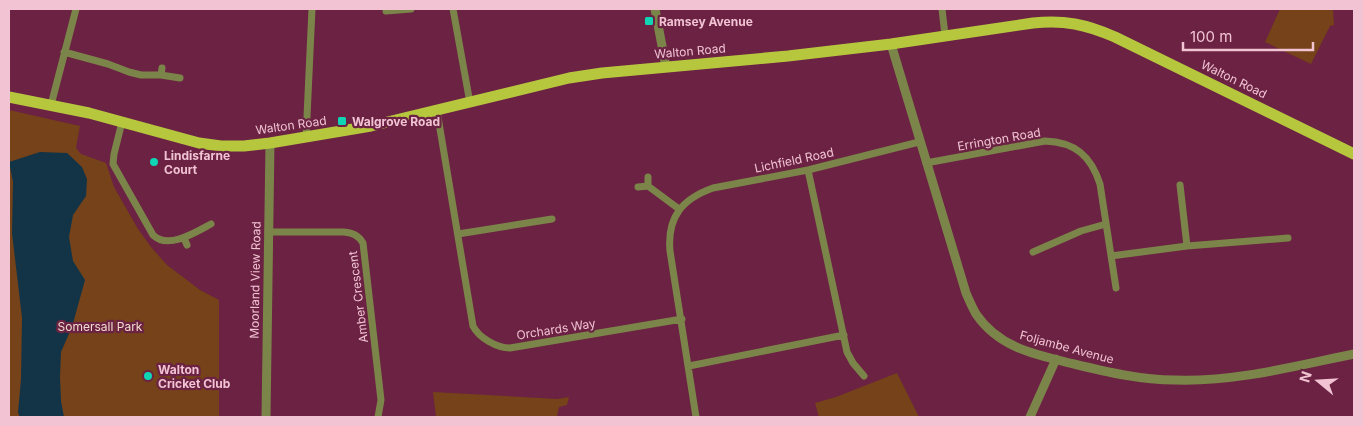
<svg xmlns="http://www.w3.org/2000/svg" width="1363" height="426" font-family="Inter,sans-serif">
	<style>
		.green { fill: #754219 }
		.water { fill: #133446 }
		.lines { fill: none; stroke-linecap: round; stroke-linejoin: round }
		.minor { stroke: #7c8549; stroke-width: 7 }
		.tertiary { stroke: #7c8549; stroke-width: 9 }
		.primary { stroke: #b6c73e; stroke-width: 11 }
		.poi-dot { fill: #10d5b4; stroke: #6b2243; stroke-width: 2 }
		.labels { text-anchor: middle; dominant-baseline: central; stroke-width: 4.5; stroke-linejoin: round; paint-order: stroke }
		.poi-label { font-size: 12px; font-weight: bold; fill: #f1c3d3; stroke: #6b2243; text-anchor: start }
		.street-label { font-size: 12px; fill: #f1c3d3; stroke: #6b2243 }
		.park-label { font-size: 12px; fill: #f1dbcc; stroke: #6b2243 }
	</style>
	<rect width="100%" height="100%" fill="#6b2243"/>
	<path class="green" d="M1280,9H1333L1334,25L1330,26L1311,64L1265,42Z
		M9,110L80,126L76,148L81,154L106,163L114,187L138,229L151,247L167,265L200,290L219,300V417H9Z
		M897,373L919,417H819L815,403L836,397Z
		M433,392L557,399L569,397L567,405L559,407L557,417H436Z"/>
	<path class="water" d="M40,152L67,153L82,167L87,179L86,196L73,215L69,237L73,261L85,280L72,327L61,352L60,377L61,401L64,417H20L18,413L21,379L22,318L12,233L13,182L9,162Z"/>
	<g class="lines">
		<path class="minor" d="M453,9L470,103
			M942,9L945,35
			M386,11L411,9
			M64,52L108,64L129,72L141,75H161L162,68
			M161,75L180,78
			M51,105L76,9
			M437,111L473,326C479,338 497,348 510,348L682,319
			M122,122L114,154L113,164L153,235C168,250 196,232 211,224
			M306,138L312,9
			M926,163L1045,141C1075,142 1091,156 1100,184L1116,288
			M808,170L847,352L853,363L864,376
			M1180,185L1187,246
			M648,186L679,209
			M638,187L648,186V177
			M268,232H344C353,233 358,235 363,243L381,400L378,417
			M458,234L552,219
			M184,238L187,245
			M1033,252L1081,231L1106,224
			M1111,256L1187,246L1288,238
			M689,366L844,335
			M696,417L670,251C667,217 682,199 713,188L808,170L919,142"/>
		<path class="tertiary" d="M655,9L666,67
			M891,44L966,293C969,300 972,307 976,314C999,348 1036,355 1074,364C1107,372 1141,380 1175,380C1236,382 1295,366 1354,354
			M266,417L270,143
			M1030,417L1056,359"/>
		<path class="primary" d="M9,97L89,113L199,143L221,146H244L270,143L371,126L569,78L602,73L788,56L891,44L1033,23C1065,20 1085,24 1115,37L1354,154"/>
	</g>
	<g class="poi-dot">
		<rect x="644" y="16" width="10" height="10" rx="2.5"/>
		<rect x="337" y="116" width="10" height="10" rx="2.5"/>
		<circle cx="154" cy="162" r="5"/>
		<circle cx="148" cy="376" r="5"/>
	</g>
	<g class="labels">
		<g class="poi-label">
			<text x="659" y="21">Ramsey Avenue</text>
			<text x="352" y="121">Walgrove Road</text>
			<text x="164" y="155">Lindisfarne<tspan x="164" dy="14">Court</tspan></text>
			<text x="158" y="369">Walton<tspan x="158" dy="14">Cricket Club</tspan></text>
		</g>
		<g class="street-label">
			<text transform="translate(690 51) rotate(-5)">Walton Road</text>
			<text transform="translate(1234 79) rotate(26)">Walton Road</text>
			<text transform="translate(291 125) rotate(-8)">Walton Road</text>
			<text transform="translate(999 139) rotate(-10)">Errington Road</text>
			<text transform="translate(794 160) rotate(-12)">Lichfield Road</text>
			<text transform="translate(255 280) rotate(-89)">Moorland View Road</text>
			<text transform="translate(358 297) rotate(-97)">Amber Crescent</text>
			<text transform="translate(556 329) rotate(-9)">Orchards Way</text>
			<text transform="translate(1067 347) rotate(15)">Foljambe Avenue</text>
		</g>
		<g class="park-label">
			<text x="100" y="326">Somersall Park</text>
		</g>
	</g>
	<rect width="1363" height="426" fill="none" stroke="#f1c3d3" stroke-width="20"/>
	<g transform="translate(1318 381) rotate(288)" stroke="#6b2243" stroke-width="4" paint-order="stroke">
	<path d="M0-4L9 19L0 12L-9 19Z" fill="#f1c3d3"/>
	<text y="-8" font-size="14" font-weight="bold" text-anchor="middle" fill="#f1c3d3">N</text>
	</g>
	<path d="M1183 42v8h130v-8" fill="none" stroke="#f1c3d3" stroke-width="2.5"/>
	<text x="1190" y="42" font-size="15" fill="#f1c3d3" stroke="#6b2243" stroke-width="4" paint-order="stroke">100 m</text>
</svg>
